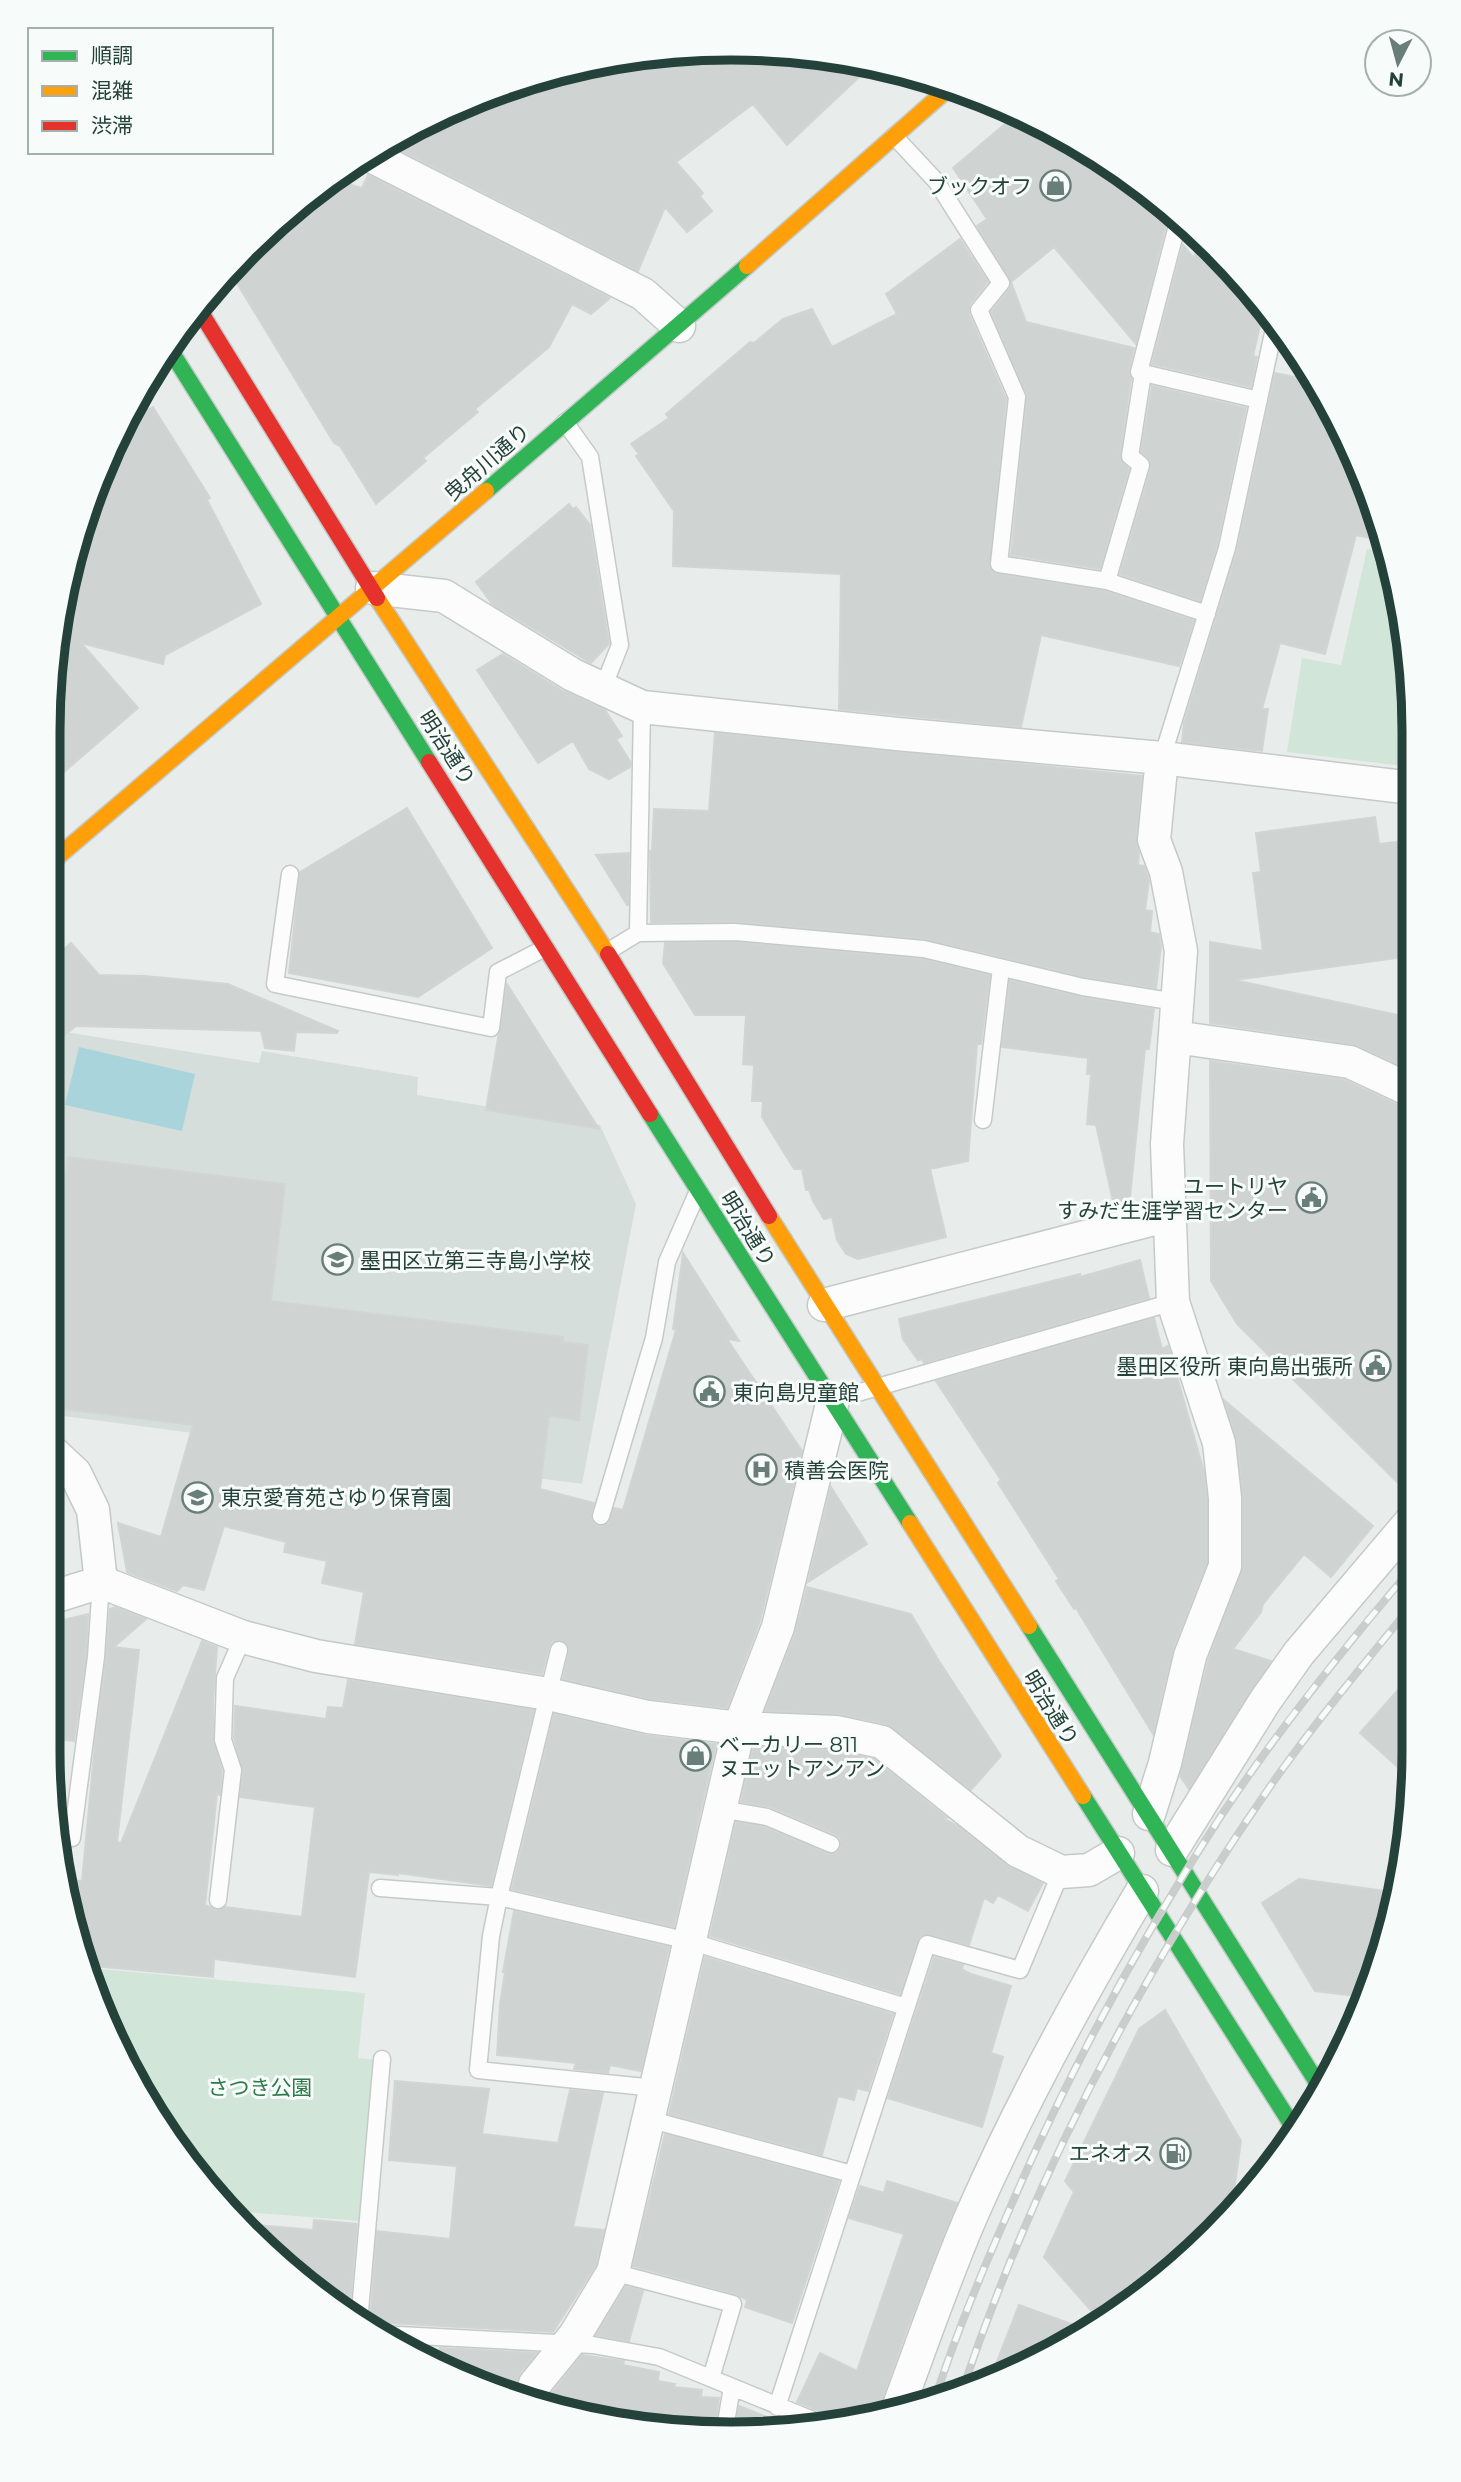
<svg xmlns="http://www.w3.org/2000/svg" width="1461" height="2482" font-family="Montserrat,'Noto Sans JP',sans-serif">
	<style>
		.built { fill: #d6dedb }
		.green { fill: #d1e6d8 }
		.water { fill: #a9d4db }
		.building { fill: #cfd4d2; stroke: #d1d6d4; stroke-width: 2 }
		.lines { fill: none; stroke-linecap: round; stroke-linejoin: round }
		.lane-casing { stroke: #c5cac8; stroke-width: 19 }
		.street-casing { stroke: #c5cac8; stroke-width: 35 }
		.fast-casing { stroke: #c3cbc8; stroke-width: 19 }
		.slow-casing { stroke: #c3cbc8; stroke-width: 19 }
		.jam-casing { stroke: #c3cbc8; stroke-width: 19 }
		.lane { stroke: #fcfcfc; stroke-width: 16 }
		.street { stroke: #fcfcfc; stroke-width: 32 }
		.fast { stroke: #30b455; stroke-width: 16 }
		.slow { stroke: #ff9f0a; stroke-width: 16 }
		.jam { stroke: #e5322d; stroke-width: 16 }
		.rail-casing { stroke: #c9cdcc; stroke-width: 8 }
		.rail { stroke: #f7fbf9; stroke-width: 5; stroke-dasharray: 16; stroke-linecap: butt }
		.labels { text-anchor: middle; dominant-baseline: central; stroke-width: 6; stroke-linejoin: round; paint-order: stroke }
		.poi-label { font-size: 21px; fill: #24423a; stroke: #f7fbf9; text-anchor: start }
		.street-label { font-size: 21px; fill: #24423a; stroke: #f7fbf9 }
		.park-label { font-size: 21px; fill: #2d7a4b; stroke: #f7fbf9 }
		.rim { fill: none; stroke: #24423a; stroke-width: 9 }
	</style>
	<rect width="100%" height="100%" fill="#e8edeb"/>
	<path class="built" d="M59,1031L259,1063L262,1051L418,1077L417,1095L600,1125L636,1204L582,1484L48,1414V1167L53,1161L56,1130L48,1128V1088Z"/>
	<path class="green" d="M1367,549L1386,553L1412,685V767L1287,752L1302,658L1341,665Z
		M100,1969L365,1993L358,2058L375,2060L360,2221L232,2211L229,2208L230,2188L206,2185L188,2167L118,2054L99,2008Z"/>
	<path class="water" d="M79,1047L195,1074L182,1131L65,1105Z"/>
	<path class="building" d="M731,47L864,60L874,63L787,145L753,104L676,162L703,193L700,196L712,211L687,232L665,207L638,271L394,147L399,137L469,99L598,60Z
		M1018,113L1110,163L1126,176L1166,225L1136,344L1054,247L1011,282L1026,322L1134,348L1129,369L1131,379L1120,454L1121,460L1129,469L1100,569L1011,555L1027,397L991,312L1009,290L1011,283L977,226L987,219L953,168Z
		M368,175L610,298L591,314L572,304L549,347L475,409L478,412L423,458L426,461L376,504L340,446L334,443L229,270L248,247L331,179L362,188Z
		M960,239L988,282L970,304L969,314L1006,399L990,569L997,574L1105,591L1194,621L1179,666L1041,635L1021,727L839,709L841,574L673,566L674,511L636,456L639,454L631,444L669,418L666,414L750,342L754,343L783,319L812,309L832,347L897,314L886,294Z
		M1198,240L1244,280L1264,308L1253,356L1257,357L1251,387L1152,364L1183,245L1194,258Z
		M1275,373L1318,382L1322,389L1378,511L1384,541L1356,535L1325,654L1280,643L1262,709H1268L1262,751L1182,742L1184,723L1237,550Z
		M1152,386L1246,408L1217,545L1200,601L1120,574L1151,468V461L1141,452Z
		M153,407L210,498L207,500L261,604L165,655L163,664L81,643L138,708L49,785V685L84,510L127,422Z
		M569,504L573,509L576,507L590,525L609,644L591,663L492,604L476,582Z
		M503,654L563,691L605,710L622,736L616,739L631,763L630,767L609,779L589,769L573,741L538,763L477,670Z
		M715,733L1142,776L1136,839L1139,853L1138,865L1144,866L1149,880L1145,910L1152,911L1150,932L1159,934L1161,946L1156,988L1085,977L925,939L736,922H651L650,851H652L654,809L709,811Z
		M407,808L492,948L418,997L289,973L300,872Z
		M1375,817L1379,844L1412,840V956L1234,980L1412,1018V1071L1353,1044L1210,1023V942L1263,951L1253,873L1261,872L1256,833Z
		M629,853L628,905H627L596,855Z
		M735,942L922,959L990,975L981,1044H977L968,1161L930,1169L946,1237L858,1259L846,1254L837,1240L832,1217L824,1219L813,1201L809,1190H806L802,1169H794L762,1117L763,1101H752L754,1065L743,1064L746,1015H695L663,963L665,943Z
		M71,943L99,975L145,976L228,984L338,1031L337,1033L296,1032L294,1051L265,1048L261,1031L76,1026L48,1049V963Z
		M1010,980L1081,997L1154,1009L1149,1049H1145L1129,1207L1115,1210L1096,1125L1087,1124L1091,1074H1087L1088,1058L1002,1047Z
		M507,984L599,1129L486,1110Z
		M1210,1061L1345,1080L1404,1108L1412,1109V1466L1397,1482L1237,1324L1211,1281Z
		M68,1157L285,1184L271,1301L563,1337V1342L588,1345L579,1420L549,1416L540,1489L594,1503L591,1518L594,1524L599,1526L609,1523L614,1508L623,1510L676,1330L673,1329L683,1253L739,1341L727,1339L802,1451L760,1621L727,1708L651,1699L563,1679L569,1648L561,1640L552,1642L549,1647L542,1674L355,1644L364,1592L322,1583L327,1561L284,1552L286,1542L224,1526L204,1590L183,1585L177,1591L127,1572L118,1523L161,1537L193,1425L48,1407V1276H53Z
		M1140,1260L1149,1298L924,1363L922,1359L918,1360L903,1339L899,1319L1080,1274V1277Z
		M1154,1318L1162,1349L1168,1346L1172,1359L1204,1472L1207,1499V1563L1173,1649L1153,1734L1076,1608L1074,1609L1056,1581L1059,1579L998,1483L1001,1480L936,1381Z
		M1224,1400L1373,1526L1331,1577L1304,1554L1263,1604L1261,1612L1233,1649L1271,1661L1189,1789L1180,1776L1208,1661L1243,1566V1498L1237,1441Z
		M831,1487L867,1544L808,1582Z
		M807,1587L911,1614L939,1661L1001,1756L971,1790L886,1724L837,1714L765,1711L795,1634Z
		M115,1607L146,1619L114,1647L139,1650L117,1842L121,1843L202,1641L217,1647L213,1703V1740L222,1771L220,1795L217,1794L205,1905L216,1910L225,1907L302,1917L315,1807L240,1797L243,1771L234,1738L235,1706L326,1719L328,1707L343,1708L348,1680L534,1710L491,1886L398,1873V1875L369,1872L355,1977L214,1959L213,1977L82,1965L68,1880L82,1881L95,1744L106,1658L110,1609Z
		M88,1614L86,1656L74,1741L47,1738V1624Z
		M1412,1674V1780L1360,1733Z
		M554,1714L644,1735L716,1744L674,1927L512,1889Z
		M753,1747L834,1750L874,1759L947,1818L945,1819L961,1828L1007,1865L1043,1883L1028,1911L998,1895L993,1903L984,1898L969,1945L930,1934L920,1936L900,1994L710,1936L736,1822L764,1827L828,1854L837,1853L841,1847L840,1838L835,1834L771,1807L741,1802Z
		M1299,1879L1393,1892L1377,1971L1365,1997L1315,1991L1262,1903Z
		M514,1911L669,1947L641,2071L610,2065L608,2073L574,2069L576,2063L497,2055L500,2004L505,1972H503Z
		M705,1957L893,2014L868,2091L857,2088L854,2100L838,2096L822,2155L669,2114Z
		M934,1957L963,1965L962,1969L971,1974L1011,1986L991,2053L1003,2057L982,2127L888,2098Z
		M1165,2010L1241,2141L1231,2213L1223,2223L1148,2289L1149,2291L1146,2294L1101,2322L1044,2257L1074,2192L1065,2181L1139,2029Z
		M395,2081L489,2089L482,2134L558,2143L570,2090L603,2093L573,2227L604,2230L596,2265L553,2332L370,2322L377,2231L450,2239L457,2166L389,2160Z
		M665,2134L839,2181L792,2323L745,2307L747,2300L736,2294L633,2266Z
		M887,2181L957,2203L907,2329L880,2405L879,2415L842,2424L834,2417L797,2402L820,2353L857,2371L904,2234L849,2218L860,2186L884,2193Z
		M314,2220L357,2224L349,2315L315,2294L245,2224L313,2230Z
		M626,2286L643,2291L629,2341L596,2335Z
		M1019,2305L1088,2330L1033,2364L989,2382Z
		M440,2348L537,2353L520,2373L513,2395H501L439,2368Z
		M582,2355L624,2361L623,2365L659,2372L658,2381L675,2384L674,2387L702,2390L701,2397L719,2398L714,2432L549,2405L552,2393Z
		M739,2406L800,2430L735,2434Z"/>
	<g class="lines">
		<defs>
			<path id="lane" d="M894,136L936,181L1001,283L979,310L1017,397L999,564L1107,581L1207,614
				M1178,222L1139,372L1259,400
				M565,422L590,457L620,645L603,688
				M1107,581L1141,465L1130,456L1143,373
				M1162,758L1227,548L1275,324
				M290,874L275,984L491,1028L498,972L545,948
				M638,933L642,707
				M607,952L638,933L735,932L814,939L924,949L1083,987L1176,1002
				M983,1120L1001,968
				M833,1400L1173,1302
				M601,1516L654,1338L667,1262L698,1191
				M559,1650L499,1897L491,1936L478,2070L655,2088
				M720,1809L767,1817L831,1844
				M62,1838H72L96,1657L101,1582
				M380,1888L499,1897L689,1941L906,2007
				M218,1900L233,1770L223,1740L225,1678L243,1637
				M648,2119L852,2174
				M613,2272L733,2304L711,2378
				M359,2322L382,2059
				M379,2334L593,2345L659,2357L830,2427
				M777,2407L927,1944L1020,1970L1061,1872
				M724,2434L732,2387"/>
			<path id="street" d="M367,154L643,294L679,326
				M372,588L444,596L573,675L642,707L897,734L1162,758L1412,788
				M1175,1037L1350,1062L1412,1091
				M824,1305L1169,1215
				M48,1448L75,1473L93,1510L101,1582
				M47,1599L101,1582L243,1637L316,1656L548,1694L648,1717L739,1728L836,1732L882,1742L1018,1851L1061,1872L1089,1870L1118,1853
				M1149,1814L1165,1763L1190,1656L1225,1566V1498L1219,1443L1173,1302L1167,1144L1181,951L1166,872L1154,840L1162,758
				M1172,1850L1265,1701L1299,1653L1412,1520
				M530,2402L535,2384L575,2335L613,2272L739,1728L778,1627L833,1400
				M897,2411C922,2344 945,2276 973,2212C1022,2101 1080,1995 1142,1891"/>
			<path id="fast" d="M167,345L429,762
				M486,491L747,266
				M650,1114L910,1523
				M1029,1626L1320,2087
				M1083,1796L1297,2133"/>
			<path id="slow" d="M747,266L950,87
				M377,598L608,954
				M48,865L486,491
				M769,1216L1029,1626
				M910,1523L1083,1796"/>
			<path id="jam" d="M198,308L377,598
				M429,762L650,1114
				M608,954L769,1216"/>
		</defs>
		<use href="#lane" class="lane-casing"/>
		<use href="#street" class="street-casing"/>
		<use href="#fast" class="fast-casing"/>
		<use href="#slow" class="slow-casing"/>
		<use href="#jam" class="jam-casing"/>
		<use href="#lane" class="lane"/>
		<use href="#street" class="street"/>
		<use href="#fast" class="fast"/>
		<use href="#slow" class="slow"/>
		<use href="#jam" class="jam"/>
		<defs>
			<path id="rail" d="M961,2394C1033,2179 1140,1975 1269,1788C1313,1725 1363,1665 1412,1605
				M934,2402C954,2339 980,2276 1007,2215C1066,2077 1137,1945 1219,1819C1277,1731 1344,1648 1412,1568"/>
		</defs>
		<use href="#rail" class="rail-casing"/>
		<use href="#rail" class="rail"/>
	</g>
	<defs>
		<symbol id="shop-ring" viewBox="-11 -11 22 22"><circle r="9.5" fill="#f7fbf9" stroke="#697e78" stroke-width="1.5"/><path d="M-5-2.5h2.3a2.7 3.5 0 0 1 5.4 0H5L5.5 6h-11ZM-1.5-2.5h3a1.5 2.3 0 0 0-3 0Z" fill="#697e78"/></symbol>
		<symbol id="civic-ring" viewBox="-11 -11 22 22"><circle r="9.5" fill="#f7fbf9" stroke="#697e78" stroke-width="1.5"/><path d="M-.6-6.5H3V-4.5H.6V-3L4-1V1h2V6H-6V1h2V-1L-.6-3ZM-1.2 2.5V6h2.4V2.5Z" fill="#697e78"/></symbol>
		<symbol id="school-ring" viewBox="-11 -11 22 22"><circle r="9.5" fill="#f7fbf9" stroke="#697e78" stroke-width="1.5"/><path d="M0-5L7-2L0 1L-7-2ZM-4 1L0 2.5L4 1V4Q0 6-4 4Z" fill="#697e78"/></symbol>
		<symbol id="hospital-ring" viewBox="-11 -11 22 22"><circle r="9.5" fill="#f7fbf9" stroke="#697e78" stroke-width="1.5"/><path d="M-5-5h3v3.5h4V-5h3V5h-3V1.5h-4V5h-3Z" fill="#697e78"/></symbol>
		<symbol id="fuel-ring" viewBox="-11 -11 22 22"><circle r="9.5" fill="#f7fbf9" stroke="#697e78" stroke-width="1.5"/><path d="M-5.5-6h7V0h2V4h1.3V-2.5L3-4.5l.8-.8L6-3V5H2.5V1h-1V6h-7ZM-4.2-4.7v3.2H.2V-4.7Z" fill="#697e78"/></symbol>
	</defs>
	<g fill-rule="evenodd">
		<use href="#shop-ring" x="1038" y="168" width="35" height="35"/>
		<use href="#civic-ring" x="1294" y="1180" width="35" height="35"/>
		<use href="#school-ring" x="320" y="1242" width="35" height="35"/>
		<use href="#civic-ring" x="1358" y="1348" width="35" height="35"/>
		<use href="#civic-ring" x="692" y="1374" width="35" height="35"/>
		<use href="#hospital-ring" x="744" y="1452" width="35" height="35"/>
		<use href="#school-ring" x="180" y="1480" width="35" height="35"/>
		<use href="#shop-ring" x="678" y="1738" width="35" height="35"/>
		<use href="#fuel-ring" x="1158" y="2136" width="35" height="35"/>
	</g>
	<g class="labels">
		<g class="poi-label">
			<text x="1032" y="186" text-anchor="end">ブックオフ</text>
			<text x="1288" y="1186" text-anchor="end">ユートリヤ<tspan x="1288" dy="24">すみだ生涯学習センター</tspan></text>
			<text x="360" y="1260">墨田区立第三寺島小学校</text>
			<text x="1353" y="1366" text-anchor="end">墨田区役所 東向島出張所</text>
			<text x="733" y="1392">東向島児童館</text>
			<text x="784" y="1470">積善会医院</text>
			<text x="221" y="1497">東京愛育苑さゆり保育園</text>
			<text x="719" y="1744">ベーカリー 811<tspan x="719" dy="24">ヌエットアンアン</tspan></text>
			<text x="1153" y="2153" text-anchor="end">エネオス</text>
		</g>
		<g class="street-label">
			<text transform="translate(487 462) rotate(-41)">曳舟川通り</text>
			<text transform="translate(447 748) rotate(57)">明治通り</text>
			<text transform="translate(748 1229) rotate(58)">明治通り</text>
			<text transform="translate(1051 1708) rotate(58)">明治通り</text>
		</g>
		<g class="park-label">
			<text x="260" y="2087">さつき公園</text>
		</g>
	</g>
	<path d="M0 0H1461V2482H0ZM731 60H731A671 671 0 0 1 1402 731V1751A671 671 0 0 1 731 2422H731A671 671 0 0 1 60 1751V731A671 671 0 0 1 731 60Z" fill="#f7fbf9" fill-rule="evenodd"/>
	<path class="rim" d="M731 60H731A671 671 0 0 1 1402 731V1751A671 671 0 0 1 731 2422H731A671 671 0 0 1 60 1751V731A671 671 0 0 1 731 60Z"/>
	<rect x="28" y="28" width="245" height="126" fill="#f7fbf9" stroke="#a3b1ad" stroke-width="2"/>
	<rect x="42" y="51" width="35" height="10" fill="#30b455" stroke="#a3b1ad" stroke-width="2"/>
	<text x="91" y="63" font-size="21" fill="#24423a">順調</text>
	<rect x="42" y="86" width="35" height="10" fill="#ff9f0a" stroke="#a3b1ad" stroke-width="2"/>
	<text x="91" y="98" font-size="21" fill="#24423a">混雑</text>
	<rect x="42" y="121" width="35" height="10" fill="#e5322d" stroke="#a3b1ad" stroke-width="2"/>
	<text x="91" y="133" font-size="21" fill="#24423a">渋滞</text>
	<g transform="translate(1398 63) rotate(186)"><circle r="33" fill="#f7fbf9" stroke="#a3b1ad" stroke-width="2"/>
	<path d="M0-5L12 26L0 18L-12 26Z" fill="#697e78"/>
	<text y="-10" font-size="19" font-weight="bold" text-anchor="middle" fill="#24423a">N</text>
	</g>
</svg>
